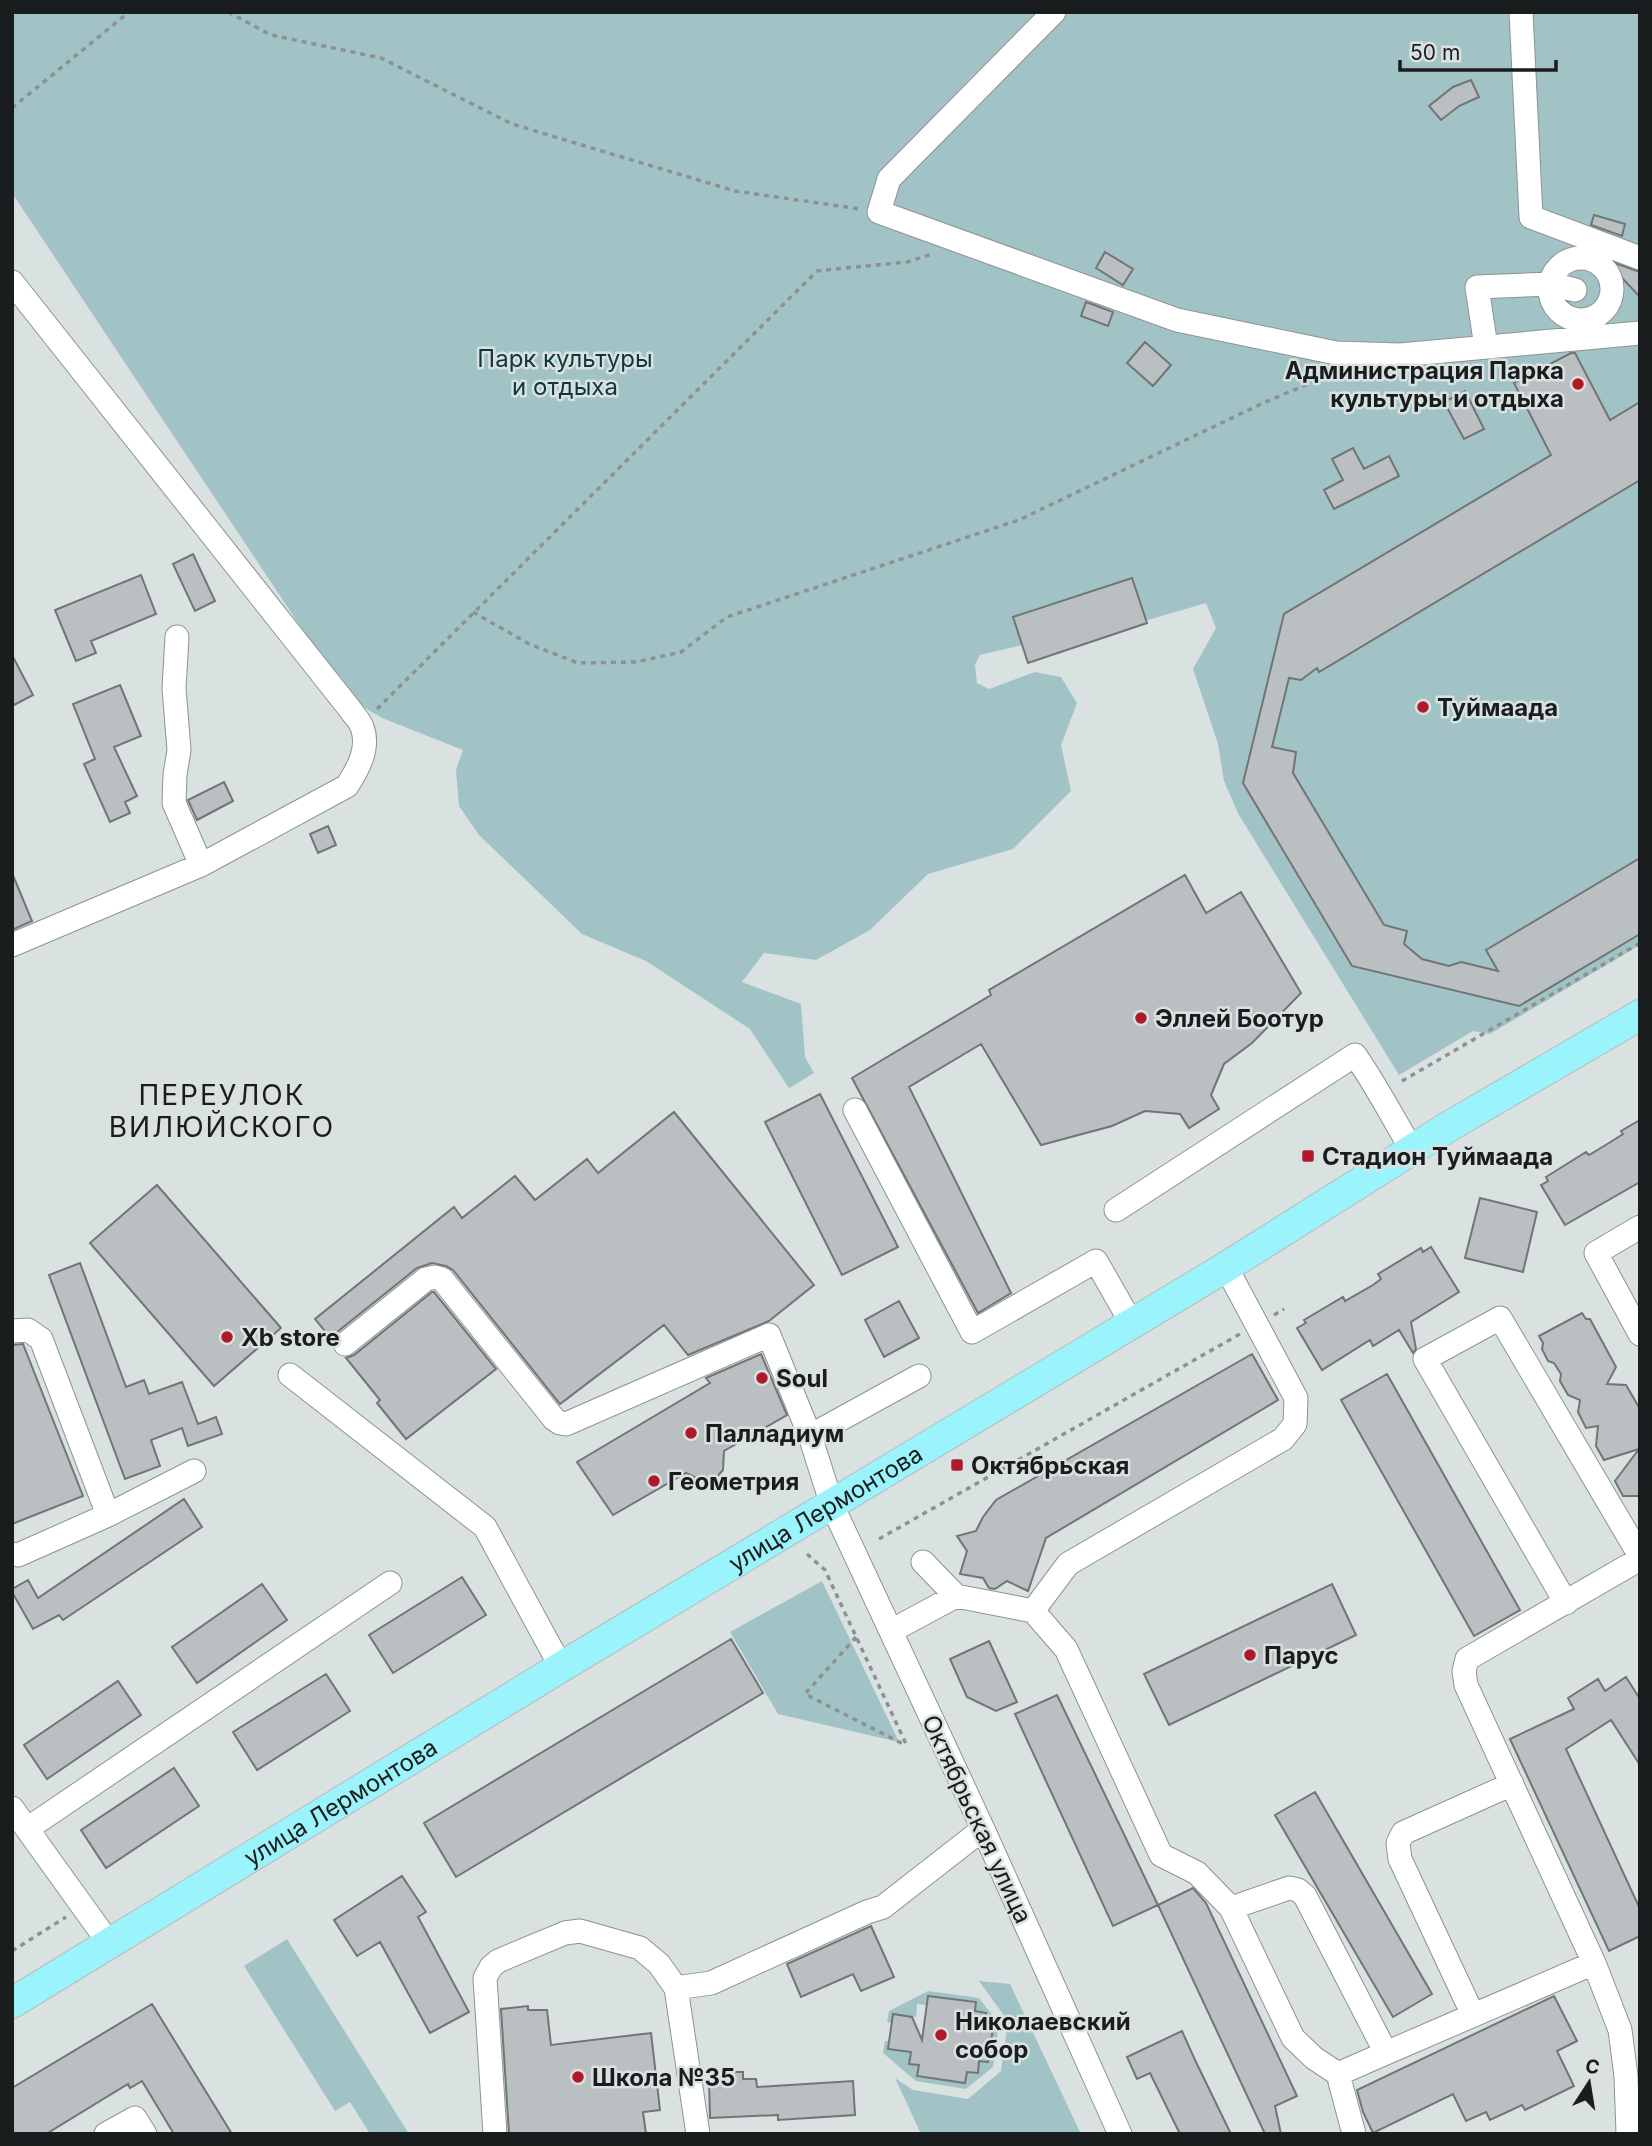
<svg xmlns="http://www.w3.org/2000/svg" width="1652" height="2146" font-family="Inter,sans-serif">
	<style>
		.green { fill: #a2c3c6 }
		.building { fill: #bac0c1; stroke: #707576; stroke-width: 2 }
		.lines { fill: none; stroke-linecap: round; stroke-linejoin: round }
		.minor-casing { stroke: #8d9393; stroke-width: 25 }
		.major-casing { stroke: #babbbb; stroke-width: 32 }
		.path { stroke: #8c9292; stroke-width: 3.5; stroke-dasharray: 5 5; stroke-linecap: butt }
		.minor { stroke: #fff; stroke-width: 23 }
		.major { stroke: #9bf4fb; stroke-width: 30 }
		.poi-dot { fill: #ae1a2a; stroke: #dae1e1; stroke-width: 2.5 }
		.labels { text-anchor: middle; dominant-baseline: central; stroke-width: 5; stroke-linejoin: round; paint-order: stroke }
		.park-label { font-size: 24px; fill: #0e383b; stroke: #dae1e1 }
		.poi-label { font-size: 24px; font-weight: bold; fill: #1a1d1d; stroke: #dae1e1; text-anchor: start }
		.street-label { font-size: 24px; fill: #1a1d1d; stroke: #dae1e1 }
		.quarter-label { font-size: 28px; letter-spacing: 2px; fill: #1a1d1d; stroke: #dae1e1 }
	</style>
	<rect width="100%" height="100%" fill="#dae1e1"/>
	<path class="green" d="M12,12H1640V945L1490,1034L1473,1031L1399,1075L1239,815L1224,781L1218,744L1193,669L1216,628L1206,603L1148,620L1142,617L980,655L975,665L977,683L989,689L1035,672L1061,677L1077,703L1061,745L1071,791L1013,849L928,874L870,930L816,960L764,953L742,982L801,1004L805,1057L814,1073L789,1088L750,1029L646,961L582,934L479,835L459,806L456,770L463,750L382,718L348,698L12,193Z
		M822,1581L899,1742L778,1714L730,1632Z
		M287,1939L409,2134H370L350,2102L335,2111L244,1966Z
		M979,1981L1010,1984L1081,2134H921L895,2078L913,2090L968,2099L1001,2071L1008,2021Z
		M928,1991L979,1998L999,2024L993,2067L966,2089L916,2081L883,2053L885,2041H889L888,2049L911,2052L909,2064L919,2065L918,2076L965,2083L967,2072L978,2073L979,2061L988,2062L993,2028L984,2027L986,2013L975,2011L976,2003L928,1996L927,2005L917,2004L916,2017L893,2014L892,2023L887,2022L889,2011Z"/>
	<path class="building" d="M1471,80L1479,97L1459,106L1441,120L1429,106L1453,87Z
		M1594,215L1625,224L1622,236L1591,225Z
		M1105,252L1133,269L1123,285L1096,268Z
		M1609,261L1640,272V297L1608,263Z
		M1086,302L1113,312L1108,326L1081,316Z
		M1145,342L1171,365L1153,386L1127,363Z
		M1571,353H1575L1610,420L1640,402V480L1319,672L1317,668L1301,680L1289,678L1272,747L1296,752L1293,773L1384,925L1407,931L1404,944L1422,959L1449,966L1461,962L1498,971L1486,950L1640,858V934L1519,1006L1352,966L1243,783L1284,614L1551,455L1514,383Z
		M1465,391L1484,429L1464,439L1444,402Z
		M1353,448L1364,469L1389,456L1399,476L1334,509L1324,490L1343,480L1332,459Z
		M193,554L215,601L195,611L173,564Z
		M141,575L156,614L91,641L96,653L76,661L55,610Z
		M1132,578L1147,623L1028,663L1013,617Z
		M12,655L33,695L12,706Z
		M120,685L141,736L114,747L137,796L125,802L130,813L110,822L84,764L95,759L73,704Z
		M224,782L233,801L197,820L188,800Z
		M328,826L336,845L318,853L310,834Z
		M12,873L32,921L12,930Z
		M1185,875L1206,913L1241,892L1301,993L1252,1043L1224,1064L1211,1095L1219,1109L1189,1128L1180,1114L1145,1111L1112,1126L1041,1145L981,1044L909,1087L1011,1293L978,1313L852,1078L991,995L989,990Z
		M820,1094L898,1247L842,1275L765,1122Z
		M674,1112L814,1285L769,1321L688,1355L664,1325L560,1404L453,1270L446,1266L432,1263L417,1268L336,1333L332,1340L315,1319L454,1207L462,1218L515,1176L535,1200L587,1159L598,1173Z
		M1640,1120V1182L1565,1225L1541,1185L1548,1181L1546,1177L1586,1152L1589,1155L1609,1143L1623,1134L1621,1131Z
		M157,1185L281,1328L214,1386L90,1243Z
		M1480,1198L1537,1212L1523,1272L1465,1258Z
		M1431,1247L1459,1292L1411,1322L1416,1349L1413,1353L1399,1330L1373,1346L1370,1340L1322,1370L1297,1328L1306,1323L1304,1320L1343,1297L1345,1301L1373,1285L1381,1279L1378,1274L1421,1248L1423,1252Z
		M80,1263L126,1387L144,1380L149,1394L182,1382L198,1424L216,1417L222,1434L188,1446L182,1428L151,1440L160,1466L125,1479L49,1275Z
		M432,1292H434L496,1369L406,1439L377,1403L380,1400L346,1358L354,1355Z
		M899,1301L919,1338L884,1357L865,1320Z
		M1582,1313L1586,1319H1590L1616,1367L1607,1384L1626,1385L1640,1409V1496H1623L1615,1481L1639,1449L1604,1460L1596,1446L1598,1426L1586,1428L1578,1412L1580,1400L1568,1395L1560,1381L1561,1374L1554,1363L1548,1361L1542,1349L1543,1343L1539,1336Z
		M23,1344L83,1496L12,1524V1345Z
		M761,1354L787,1415L724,1451L723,1470L715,1479L704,1482L686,1473L613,1515L577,1462L710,1383L706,1378Z
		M1252,1354L1278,1400L1046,1538L1028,1591L1007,1581L995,1589L989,1588L983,1578L960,1574L967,1551L957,1536L976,1531L983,1517L996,1500Z
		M1387,1374L1520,1610L1474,1636L1341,1400Z
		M184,1499L202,1527L63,1620L59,1615L33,1629L12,1592V1589L28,1580L38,1598Z
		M462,1577L486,1615L393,1673L369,1635Z
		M262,1584L287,1620L197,1683L172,1647Z
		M1332,1584L1356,1635L1169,1725L1144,1674Z
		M731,1639L763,1693L456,1877L424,1823Z
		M989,1641L1017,1702L996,1711L967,1697L950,1659Z
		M326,1674L350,1711L257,1770L233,1732Z
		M1626,1677L1640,1699V1765L1611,1720L1566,1749L1640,1909V1936L1609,1951L1510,1739L1574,1709L1568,1698L1598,1679L1605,1691Z
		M118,1681L141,1715L47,1779L24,1745Z
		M1057,1695L1158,1905L1113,1926L1015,1714Z
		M174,1768L199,1806L106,1868L81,1830Z
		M1315,1792L1432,1994L1393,2017L1275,1815Z
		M402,1876L426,1912L418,1917L469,2012L430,2033L380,1942L357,1956L334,1920Z
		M1193,1888L1206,1903L1297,2096L1275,2106L1281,2134H1265L1158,1905Z
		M871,1926L894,1977L861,1991L853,1974L801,1997L787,1964Z
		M928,1996L976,2002L975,2011L986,2013L984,2027L993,2028L988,2062L979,2061L978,2073L967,2072L965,2083L917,2076L919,2065L909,2064L911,2052L888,2049L893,2014L912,2017L922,2040Z
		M1554,1996L1577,2041L1557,2051L1574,2086L1525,2110L1522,2105L1490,2120L1486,2112L1466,2121L1453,2094L1373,2133L1363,2112L1357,2090Z
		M152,2004L232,2134H174L142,2081L130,2088L128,2084L46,2134H12V2088Z
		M528,2006V2010H547L551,2045L651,2033L660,2110L643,2112L646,2134H509L501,2009Z
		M1182,2031L1195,2060L1231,2134H1180L1150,2073L1137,2079L1127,2057Z
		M726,2072H743V2079H756L757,2087L853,2081L855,2115L778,2120V2115L710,2118L709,2080H726Z"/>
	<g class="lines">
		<defs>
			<path id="minor" d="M1054,12L889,179L879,212L1177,320L1336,353L1400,355L1640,333
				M1521,12L1531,217L1640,258
				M1550 289a31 31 0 1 1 62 0a31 31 0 1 1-62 0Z
				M12,282L349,708C353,714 360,721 362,727C370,748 358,769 347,786L201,865L12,945
				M1486,347L1477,287L1551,284L1575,290
				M177,637L174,688L179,750L175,775L174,803L201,865
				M855,1110L972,1332L1096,1261L1132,1324
				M1116,1210L1355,1055C1376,1085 1393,1118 1412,1150
				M1640,1227L1596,1253L1640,1334
				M12,1331L28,1330L41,1339L108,1515L194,1471
				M345,1344L426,1279L435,1277L442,1279L554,1419L560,1423L566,1424L769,1335L810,1436L832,1505L983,1829L1120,2134
				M290,1375L485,1527L561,1667
				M810,1436L919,1376
				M12,1554L18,1555L108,1515
				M923,1562L956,1596
				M1566,1603L1425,1359L1500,1318L1640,1556
				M1033,1611L1066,1649L1161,1855L1197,1873L1231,1908L1289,1888L1298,1890L1305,1896L1386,2053L1338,2074L1354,2134
				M891,1631L956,1596L1033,1611L1068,1564L1283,1439L1295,1424L1296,1398L1226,1267
				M12,1808L109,1943
				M27,1829L390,1583
				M1231,1908L1293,2038L1314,2058L1338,2074
				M1594,1963L1466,1685L1464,1671L1467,1659L1640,1559
				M676,1988L711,1983L867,1912L883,1907L983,1829
				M1473,2015L1400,1859L1398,1843L1403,1833L1512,1784
				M1386,2053L1594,1963L1620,2030L1626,2076L1628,2134
				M106,2134L135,2118L145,2134
				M495,2134L485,1978L491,1967L498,1961L565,1933L580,1931L640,1948L659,1964L676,1988L698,2134"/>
			<g id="major">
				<path id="s1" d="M12,2003L561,1667L1226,1267L1448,1127L1640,1015"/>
			</g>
		</defs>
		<use href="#minor" class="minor-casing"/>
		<use href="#major" class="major-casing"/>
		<path class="path" d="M228,12L271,35L381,58L512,124L735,191L860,209
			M12,108L129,12
			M473,612L529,644L578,663L636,662L681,652L727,617L1019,520L1263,403L1332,374
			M377,709L817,271L907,262L932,254
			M1402,1081L1640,943
			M1274,1315L1284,1309
			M879,1539L1240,1334
			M807,1554L825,1570L907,1746
			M856,1637L805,1694L905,1745
			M12,1951L66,1917"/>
		<use href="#minor" class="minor"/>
		<use href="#major" class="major"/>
	</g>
	<g class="poi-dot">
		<circle cx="1578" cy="384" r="7"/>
		<circle cx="1423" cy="707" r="7"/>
		<circle cx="1141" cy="1018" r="7"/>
		<rect x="1301" y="1149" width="14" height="14" rx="3.5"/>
		<circle cx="227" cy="1337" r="7"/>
		<circle cx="762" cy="1378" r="7"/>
		<circle cx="691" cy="1433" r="7"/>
		<rect x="950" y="1458" width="14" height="14" rx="3.5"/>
		<circle cx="654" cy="1481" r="7"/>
		<circle cx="1250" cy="1655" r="7"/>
		<circle cx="941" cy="2035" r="7"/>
		<circle cx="578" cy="2077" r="7"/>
	</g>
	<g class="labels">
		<g class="park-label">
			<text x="565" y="358">Парк культуры<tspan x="565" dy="28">и отдыха</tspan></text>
		</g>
		<g class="poi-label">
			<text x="1564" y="370" text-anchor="end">Администрация Парка<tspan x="1564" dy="28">культуры и отдыха</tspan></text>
			<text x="1437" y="707">Туймаада</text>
			<text x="1155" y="1018">Эллей Боотур</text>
			<text x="1322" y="1156">Стадион Туймаада</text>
			<text x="241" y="1337">Xb store</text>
			<text x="776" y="1378">Soul</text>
			<text x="705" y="1433">Палладиум</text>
			<text x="971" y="1465">Октябрьская</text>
			<text x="668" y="1481">Геометрия</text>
			<text x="1264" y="1655">Парус</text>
			<text x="955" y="2021">Николаевский<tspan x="955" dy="28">собор</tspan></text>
			<text x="592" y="2077">Школа №35</text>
		</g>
		<g class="street-label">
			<text stroke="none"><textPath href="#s1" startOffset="952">улица Лермонтова</textPath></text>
			<text stroke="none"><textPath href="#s1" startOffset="385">улица Лермонтова</textPath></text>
			<text transform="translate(977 1819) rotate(65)">Октябрьская улица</text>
		</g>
		<g class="quarter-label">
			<text x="222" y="1095">ПЕРЕУЛОК<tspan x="222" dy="32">ВИЛЮЙСКОГО</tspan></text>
		</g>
	</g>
	<rect width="1652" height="2146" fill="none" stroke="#1a1d1d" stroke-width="28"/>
	<g transform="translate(1589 2083) rotate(12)" stroke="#dae1e1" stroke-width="5" paint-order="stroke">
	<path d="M0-5L12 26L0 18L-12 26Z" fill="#1a1d1d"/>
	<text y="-10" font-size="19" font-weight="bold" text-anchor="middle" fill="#1a1d1d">С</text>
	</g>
	<path d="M1400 60v10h156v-10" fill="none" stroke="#1a1d1d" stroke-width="3.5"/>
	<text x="1410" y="60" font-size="21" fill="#1a1d1d" stroke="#dae1e1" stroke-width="5" paint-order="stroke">50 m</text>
</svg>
